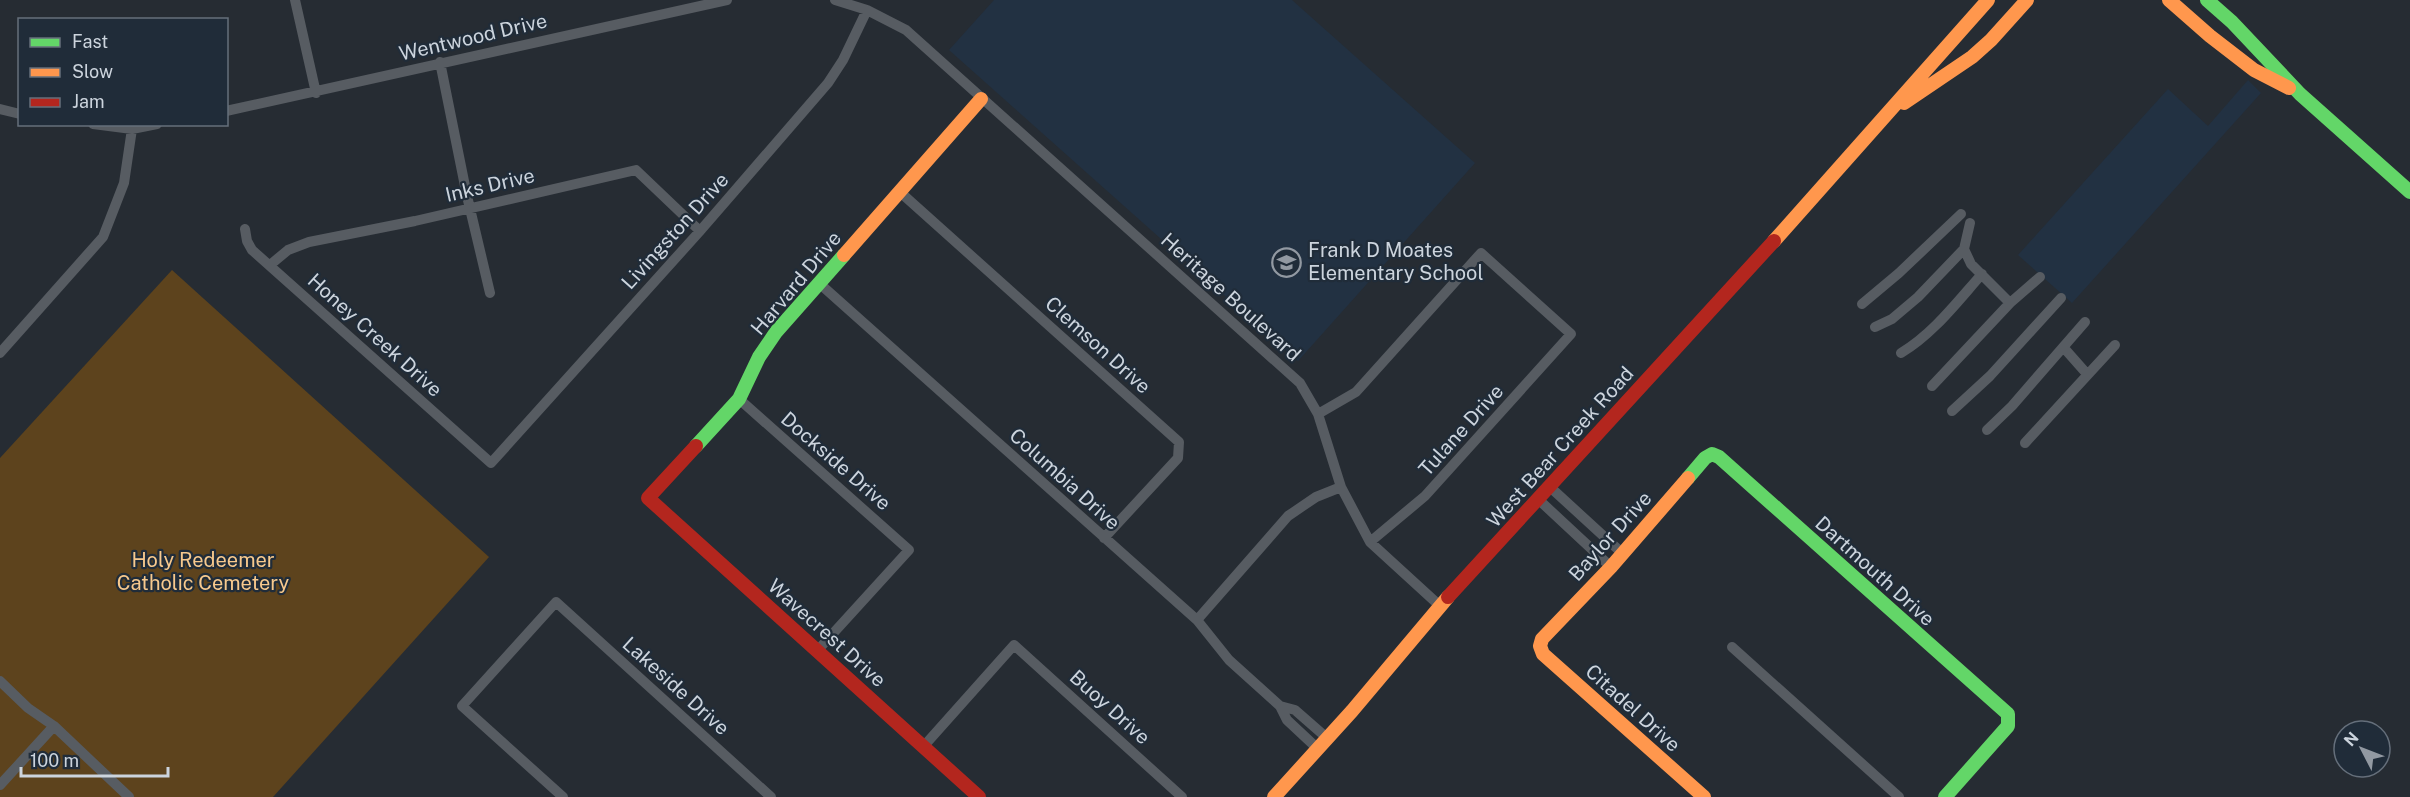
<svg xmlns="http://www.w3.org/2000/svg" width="2410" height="797" font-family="'Public Sans',sans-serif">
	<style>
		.built { fill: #223142 }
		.green { fill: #5d431d }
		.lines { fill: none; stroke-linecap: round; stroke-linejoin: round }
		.street { stroke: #575c62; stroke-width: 10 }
		.fast { stroke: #63d668; stroke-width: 14 }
		.slow { stroke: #ff974d; stroke-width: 14 }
		.jam { stroke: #b3261e; stroke-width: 14 }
		.labels { text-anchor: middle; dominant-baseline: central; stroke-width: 4.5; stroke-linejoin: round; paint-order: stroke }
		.street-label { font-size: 20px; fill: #ccd4dd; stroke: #202c39 }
		.poi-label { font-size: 20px; fill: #ccd4dd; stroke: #202c39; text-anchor: start }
		.park-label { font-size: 20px; fill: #f7c98d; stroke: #202c39 }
	</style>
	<rect width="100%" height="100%" fill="#262c33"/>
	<path class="built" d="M994,0H1292L1475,163L1298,361L949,50Z
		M2248,80L2261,93L2072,303L2018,255L2168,89L2208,126Z"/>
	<path class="green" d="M172,270L489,557L273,797H0V458Z"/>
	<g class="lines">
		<path class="street" d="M295,0L316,93
			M835,0L867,10L906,30L1300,383L1318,414L1341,487L1370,542L1440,606
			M440,62L467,196L490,293
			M0,109L20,114
			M226,111L727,0
			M93,124L132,129L157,124
			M900,192L1179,442L1178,458L1104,538
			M245,229L247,241L252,250L491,463L700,231L828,83L843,60L867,10
			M1964,249L1971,264L2010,303
			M270,265L288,250L309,242L415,221L636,170L700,231
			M820,284L1197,620L1229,660L1280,706L1287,720L1318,749
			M1862,304L1899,273L1961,214
			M1875,327L1892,319L1918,297L1964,249L1970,223
			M2064,348L2087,374
			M0,353L103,237L124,183L132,129
			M1901,353C1933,334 1957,302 1982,274
			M1932,386L2010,303L2040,277
			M739,399L909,550L817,651
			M1952,411L1990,376L2061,298
			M1318,414L1356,392L1481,253L1571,334L1425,496L1370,542
			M1987,430L2012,406L2085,322
			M2025,443L2115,345
			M1550,487L1622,553
			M1539,500L1611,567
			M1197,620L1288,516L1316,497L1341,487
			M1732,647L1899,797
			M0,681L28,708L54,726L129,797
			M1280,706L1295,710L1327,738
			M923,747L1014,645L1182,797
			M0,785L54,726
			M563,797L462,706L556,602L771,797"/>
		<path class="fast" d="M2207,0L2232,22L2300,94L2410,192
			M696,446L739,399L759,357L776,332L844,255
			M1688,478L1705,458L1712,454L1719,457L2008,714V726L1945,797"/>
		<path class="slow" d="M2169,0L2210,36L2254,70L2289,88
			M1904,103L1972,57L1991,40L2027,0
			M1774,241L1988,0
			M844,255L981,99
			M1688,478L1611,567L1542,639L1540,646L1543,654L1704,797
			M1274,797L1352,711L1448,597"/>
		<path class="jam" d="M696,446L648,498L979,797
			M1448,597L1774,241"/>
	</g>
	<defs>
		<symbol id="school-ring" viewBox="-11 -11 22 22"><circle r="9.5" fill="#202c39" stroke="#9299a2" stroke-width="1.5"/><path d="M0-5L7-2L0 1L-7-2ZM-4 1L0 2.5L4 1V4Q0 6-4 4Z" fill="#9299a2"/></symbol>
	</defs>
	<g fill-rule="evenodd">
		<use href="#school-ring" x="1270" y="246" width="33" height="33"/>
	</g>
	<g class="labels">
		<g class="street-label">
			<text transform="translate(473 37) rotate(-13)">Wentwood Drive</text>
			<text transform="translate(490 185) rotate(-13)">Inks Drive</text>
			<text transform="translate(675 231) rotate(-48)">Livingston Drive</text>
			<text transform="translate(796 283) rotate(-50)">Harvard Drive</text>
			<text transform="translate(1231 297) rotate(42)">Heritage Boulevard</text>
			<text transform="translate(375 335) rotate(42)">Honey Creek Drive</text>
			<text transform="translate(1098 345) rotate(42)">Clemson Drive</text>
			<text transform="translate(1461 430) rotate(-48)">Tulane Drive</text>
			<text transform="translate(1560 447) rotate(-48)">West Bear Creek Road</text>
			<text transform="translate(836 461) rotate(41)">Dockside Drive</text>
			<text transform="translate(1065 479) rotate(42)">Columbia Drive</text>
			<text transform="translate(1610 536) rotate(-48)">Baylor Drive</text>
			<text transform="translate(1875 571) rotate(42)">Dartmouth Drive</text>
			<text transform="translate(827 633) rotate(42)">Wavecrest Drive</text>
			<text transform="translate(676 686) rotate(42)">Lakeside Drive</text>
			<text transform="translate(1110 707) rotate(42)">Buoy Drive</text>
			<text transform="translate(1633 708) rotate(42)">Citadel Drive</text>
		</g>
		<g class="poi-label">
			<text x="1308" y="250">Frank D Moates<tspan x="1308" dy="23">Elementary School</tspan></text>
		</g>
		<g class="park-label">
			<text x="203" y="560">Holy Redeemer<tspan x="203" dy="23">Catholic Cemetery</tspan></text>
		</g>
	</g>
	<rect x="18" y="18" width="210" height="108" fill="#202c39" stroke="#656f7b" stroke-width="1.5"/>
	<rect x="30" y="38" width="30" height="9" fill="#63d668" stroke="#656f7b" stroke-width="1.5"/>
	<text x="72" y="48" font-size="18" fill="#ccd4dd">Fast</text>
	<rect x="30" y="68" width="30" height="9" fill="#ff974d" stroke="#656f7b" stroke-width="1.5"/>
	<text x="72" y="78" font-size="18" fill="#ccd4dd">Slow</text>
	<rect x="30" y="98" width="30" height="9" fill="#b3261e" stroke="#656f7b" stroke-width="1.5"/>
	<text x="72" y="108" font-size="18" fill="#ccd4dd">Jam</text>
	<g transform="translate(2362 749) rotate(312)"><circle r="28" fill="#202c39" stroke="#656f7b" stroke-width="1.5"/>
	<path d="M0-4.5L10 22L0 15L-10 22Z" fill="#9299a2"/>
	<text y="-9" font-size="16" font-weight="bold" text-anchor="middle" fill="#ccd4dd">N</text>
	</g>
	<path d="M21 767v9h147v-9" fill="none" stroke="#ccd4dd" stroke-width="3"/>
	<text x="30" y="767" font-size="18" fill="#ccd4dd" stroke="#202c39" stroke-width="4.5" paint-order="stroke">100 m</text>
</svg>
